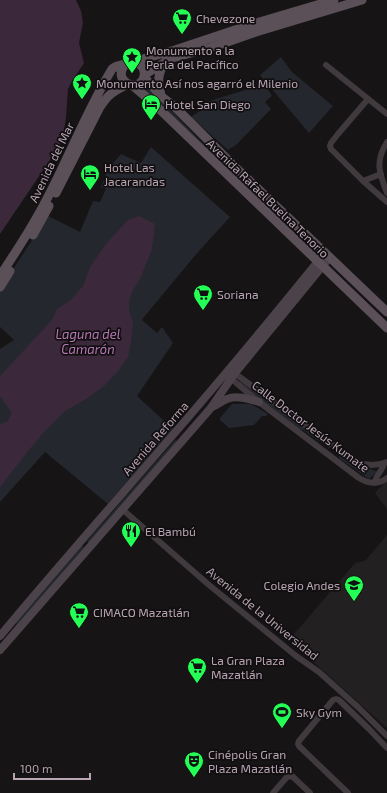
<svg xmlns="http://www.w3.org/2000/svg" width="387" height="793" font-family="'Exo 2',sans-serif">
	<style>
		.built { fill: #232021 }
		.green { fill: #24272e }
		.water { fill: #3b293b }
		.lines { fill: none; stroke-linecap: round; stroke-linejoin: round }
		.minor { stroke: #40393e; stroke-width: 6 }
		.secondary { stroke: #4c4249; stroke-width: 8 }
		.primary { stroke: #5b5057; stroke-width: 9 }
		.labels { text-anchor: middle; dominant-baseline: central; stroke-width: 3.5; stroke-linejoin: round; paint-order: stroke }
		.poi-label { font-size: 12px; fill: #b8a4b3; stroke: #110f10; text-anchor: start }
		.street-label { font-size: 12px; fill: #b8a4b3; stroke: #110f10 }
		.water-label { font-size: 13px; font-style: italic; fill: #b777b5; stroke: #110f10 }
	</style>
	<rect width="100%" height="100%" fill="#161415"/>
	<path class="built" d="M387,480V509L375,493Z
		M387,535V728L289,640L355,563L365,561Z"/>
	<path class="green" d="M281,57L292,72L333,106L309,133L260,75Z
		M144,79C185,129 234,173 280,217L279,218L137,86Z
		M265,84L272,96L265,102L271,109L236,145L228,150L191,117L198,112L207,109L206,102Z
		M151,147L230,217L198,252L144,317L142,320L157,333L162,327L173,343L137,396L173,429L108,504L45,452L0,502V349L14,340L0,327V289L48,216L80,232L93,201L100,202L106,189L101,187L108,169L121,154L141,163Z
		M241,381L331,447L329,448L303,430L297,429L240,384L239,382Z
		M232,404H250L258,408L268,414L266,416H262L254,425L229,428L220,420V418Z
		M175,440L177,441L89,543L87,541Z
		M344,454C350,459 357,464 364,467C369,469 373,469 377,472L369,479L339,458L340,455Z
		M81,545L84,547L2,644H1L16,625L17,621Z"/>
	<path class="water" d="M0,0H76L81,11L83,22L79,43L84,63L72,81L68,89L66,117L63,137L58,148L0,234Z
		M139,216L155,224L152,249L140,279L133,290L129,301V311L133,322L131,341L128,357L118,371L104,386L86,399L65,411L45,431L28,451L0,487V424L7,422L12,413L0,396V376L52,320L57,309L71,300L83,286L90,267L106,244L128,220Z"/>
	<g class="lines">
		<path class="minor" d="M326,65L387,114
			M368,99L338,134L331,143L330,146L331,149L363,181L387,202
			M387,142C375,161 379,173 387,193
			M363,181L381,174
			M233,372L309,428L357,462C367,466 377,466 387,462
			M228,376L259,402L359,478C369,484 378,485 387,478
			M375,483C375,475 383,471 384,463
			M122,509L209,585L296,656L319,672L359,708L387,736
			M273,793L287,777L292,776L310,793
			M348,793L299,746L298,744L299,741L333,700L336,699L339,700L369,729L387,748"/>
		<path class="secondary" d="M212,407C217,405 222,401 227,399C237,395 249,399 259,402
			M0,636C74,547 151,462 225,374C259,334 292,293 325,253
			M0,650L210,409L235,373L330,257"/>
		<path class="primary" d="M132,62L175,50L256,23L334,0
			M144,75L172,58L210,48L256,32L362,0
			M144,77L162,97L174,106L232,164L387,312
			M132,85L152,102L387,328
			M161,95C157,82 158,73 165,62
			M56,193L100,107C109,93 113,92 128,84
			M33,235L49,206
			M0,276C19,247 38,218 53,187C73,147 89,107 112,69C117,65 121,65 126,64C131,62 128,62 132,62C140,62 146,69 144,77C139,94 110,81 126,64
			M0,287L10,271"/>
	</g>
	<defs>
		<symbol id="supermarket-pin" viewBox="-11 -11 22 30"><path d="M0 17L-7.5 6A9.5 9.5 0 1 1 7.5 6Z" fill="#23ff55" stroke="#110f10"/><path d="M-6-5.5h2.5l.6 2H6L4.5 2H-2.5L-4.4-4H-6ZM-1.5 3.2a1.3 1.3 0 1 0 .1 0ZM3 3.2a1.3 1.3 0 1 0 .1 0Z" fill="#111"/></symbol>
		<symbol id="sight-pin" viewBox="-11 -11 22 30"><path d="M0 17L-7.5 6A9.5 9.5 0 1 1 7.5 6Z" fill="#23ff55" stroke="#110f10"/><path d="M0-6L1.8-2.2L6-1.7L2.9 1.2L3.7 5.4L0 3.3L-3.7 5.4L-2.9 1.2L-6-1.7L-1.8-2.2Z" fill="#111"/></symbol>
		<symbol id="hotel-pin" viewBox="-11 -11 22 30"><path d="M0 17L-7.5 6A9.5 9.5 0 1 1 7.5 6Z" fill="#23ff55" stroke="#110f10"/><path d="M-6-4.5h1.5V1H6V5H4.5V3h-9V5H-6ZM-4 0a1.8 1.8 0 1 1 3.6 0ZM.5 0V-2.5h3Q6-2.5 6 0Z" fill="#111"/></symbol>
		<symbol id="restaurant-pin" viewBox="-11 -11 22 30"><path d="M0 17L-7.5 6A9.5 9.5 0 1 1 7.5 6Z" fill="#23ff55" stroke="#110f10"/><path d="M-5-6h1v4h1v-4h1v4h1v-4h1v5L-1.5 .5V6h-2V.5L-5-1ZM5-6V6H3V1.5H1.5Q1.5-4 5-6Z" fill="#111"/></symbol>
		<symbol id="school-pin" viewBox="-11 -11 22 30"><path d="M0 17L-7.5 6A9.5 9.5 0 1 1 7.5 6Z" fill="#23ff55" stroke="#110f10"/><path d="M0-5L7-2L0 1L-7-2ZM-4 1L0 2.5L4 1V4Q0 6-4 4Z" fill="#111"/></symbol>
		<symbol id="stadium-pin" viewBox="-11 -11 22 30"><path d="M0 17L-7.5 6A9.5 9.5 0 1 1 7.5 6Z" fill="#23ff55" stroke="#110f10"/><path d="M0-5a6.5 5 0 1 0 0 10a6.5 5 0 1 0 0-10ZM-3.5-1.8h7v3.6h-7Z" fill="#111"/></symbol>
		<symbol id="theatre-pin" viewBox="-11 -11 22 30"><path d="M0 17L-7.5 6A9.5 9.5 0 1 1 7.5 6Z" fill="#23ff55" stroke="#110f10"/><path d="M-5-5.5Q0-4 5-5.5V0Q5 5 0 6Q-5 5-5 0ZM-3.3-2.5H-1v1.5H-3.3ZM1-2.5H3.3v1.5H1ZM-2.8 1Q0 5.5 2.8 1Z" fill="#111"/></symbol>
	</defs>
	<g fill-rule="evenodd">
		<use href="#supermarket-pin" x="171" y="7" width="22" height="30"/>
		<use href="#sight-pin" x="121" y="46" width="22" height="30"/>
		<use href="#sight-pin" x="71" y="72" width="22" height="30"/>
		<use href="#hotel-pin" x="140" y="93" width="22" height="30"/>
		<use href="#hotel-pin" x="79" y="163" width="22" height="30"/>
		<use href="#supermarket-pin" x="192" y="283" width="22" height="30"/>
		<use href="#restaurant-pin" x="120" y="520" width="22" height="30"/>
		<use href="#school-pin" x="343" y="574" width="22" height="30"/>
		<use href="#supermarket-pin" x="68" y="601" width="22" height="30"/>
		<use href="#supermarket-pin" x="186" y="656" width="22" height="30"/>
		<use href="#stadium-pin" x="271" y="701" width="22" height="30"/>
		<use href="#theatre-pin" x="183" y="750" width="22" height="30"/>
	</g>
	<g class="labels">
		<g class="poi-label">
			<text x="196" y="18">Chevezone</text>
			<text x="146" y="50">Monumento a la<tspan x="146" dy="14">Perla del Pacífico</tspan></text>
			<text x="96" y="83">Monumento Así nos agarró el Milenio</text>
			<text x="165" y="104">Hotel San Diego</text>
			<text x="104" y="167">Hotel Las<tspan x="104" dy="14">Jacarandas</tspan></text>
			<text x="217" y="294">Soriana</text>
			<text x="145" y="531">El Bambú</text>
			<text x="340" y="585" text-anchor="end">Colegio Andes</text>
			<text x="93" y="612">CIMACO Mazatlán</text>
			<text x="211" y="660">La Gran Plaza<tspan x="211" dy="14">Mazatlán</tspan></text>
			<text x="296" y="712">Sky Gym</text>
			<text x="208" y="754">Cinépolis Gran<tspan x="208" dy="14">Plaza Mazatlán</tspan></text>
		</g>
		<g class="street-label">
			<text transform="translate(51 162) rotate(-64)">Avenida del Mar</text>
			<text transform="translate(268 198) rotate(44)">Avenida Rafael Buelna Tenorio</text>
			<text transform="translate(311 426) rotate(37)">Calle Doctor Jesús Kumate</text>
			<text transform="translate(155 438) rotate(-49)">Avenida Reforma</text>
			<text transform="translate(263 613) rotate(39)">Avenida de la Universidad</text>
		</g>
		<g class="water-label">
			<text x="88" y="334">Laguna del<tspan x="88" dy="15">Camarón</tspan></text>
		</g>
	</g>
	<path d="M14 773v6h76v-6" fill="none" stroke="#b8a4b3" stroke-width="2"/>
	<text x="20" y="773" font-size="12" fill="#b8a4b3" stroke="#110f10" stroke-width="3" paint-order="stroke">100 m</text>
</svg>
